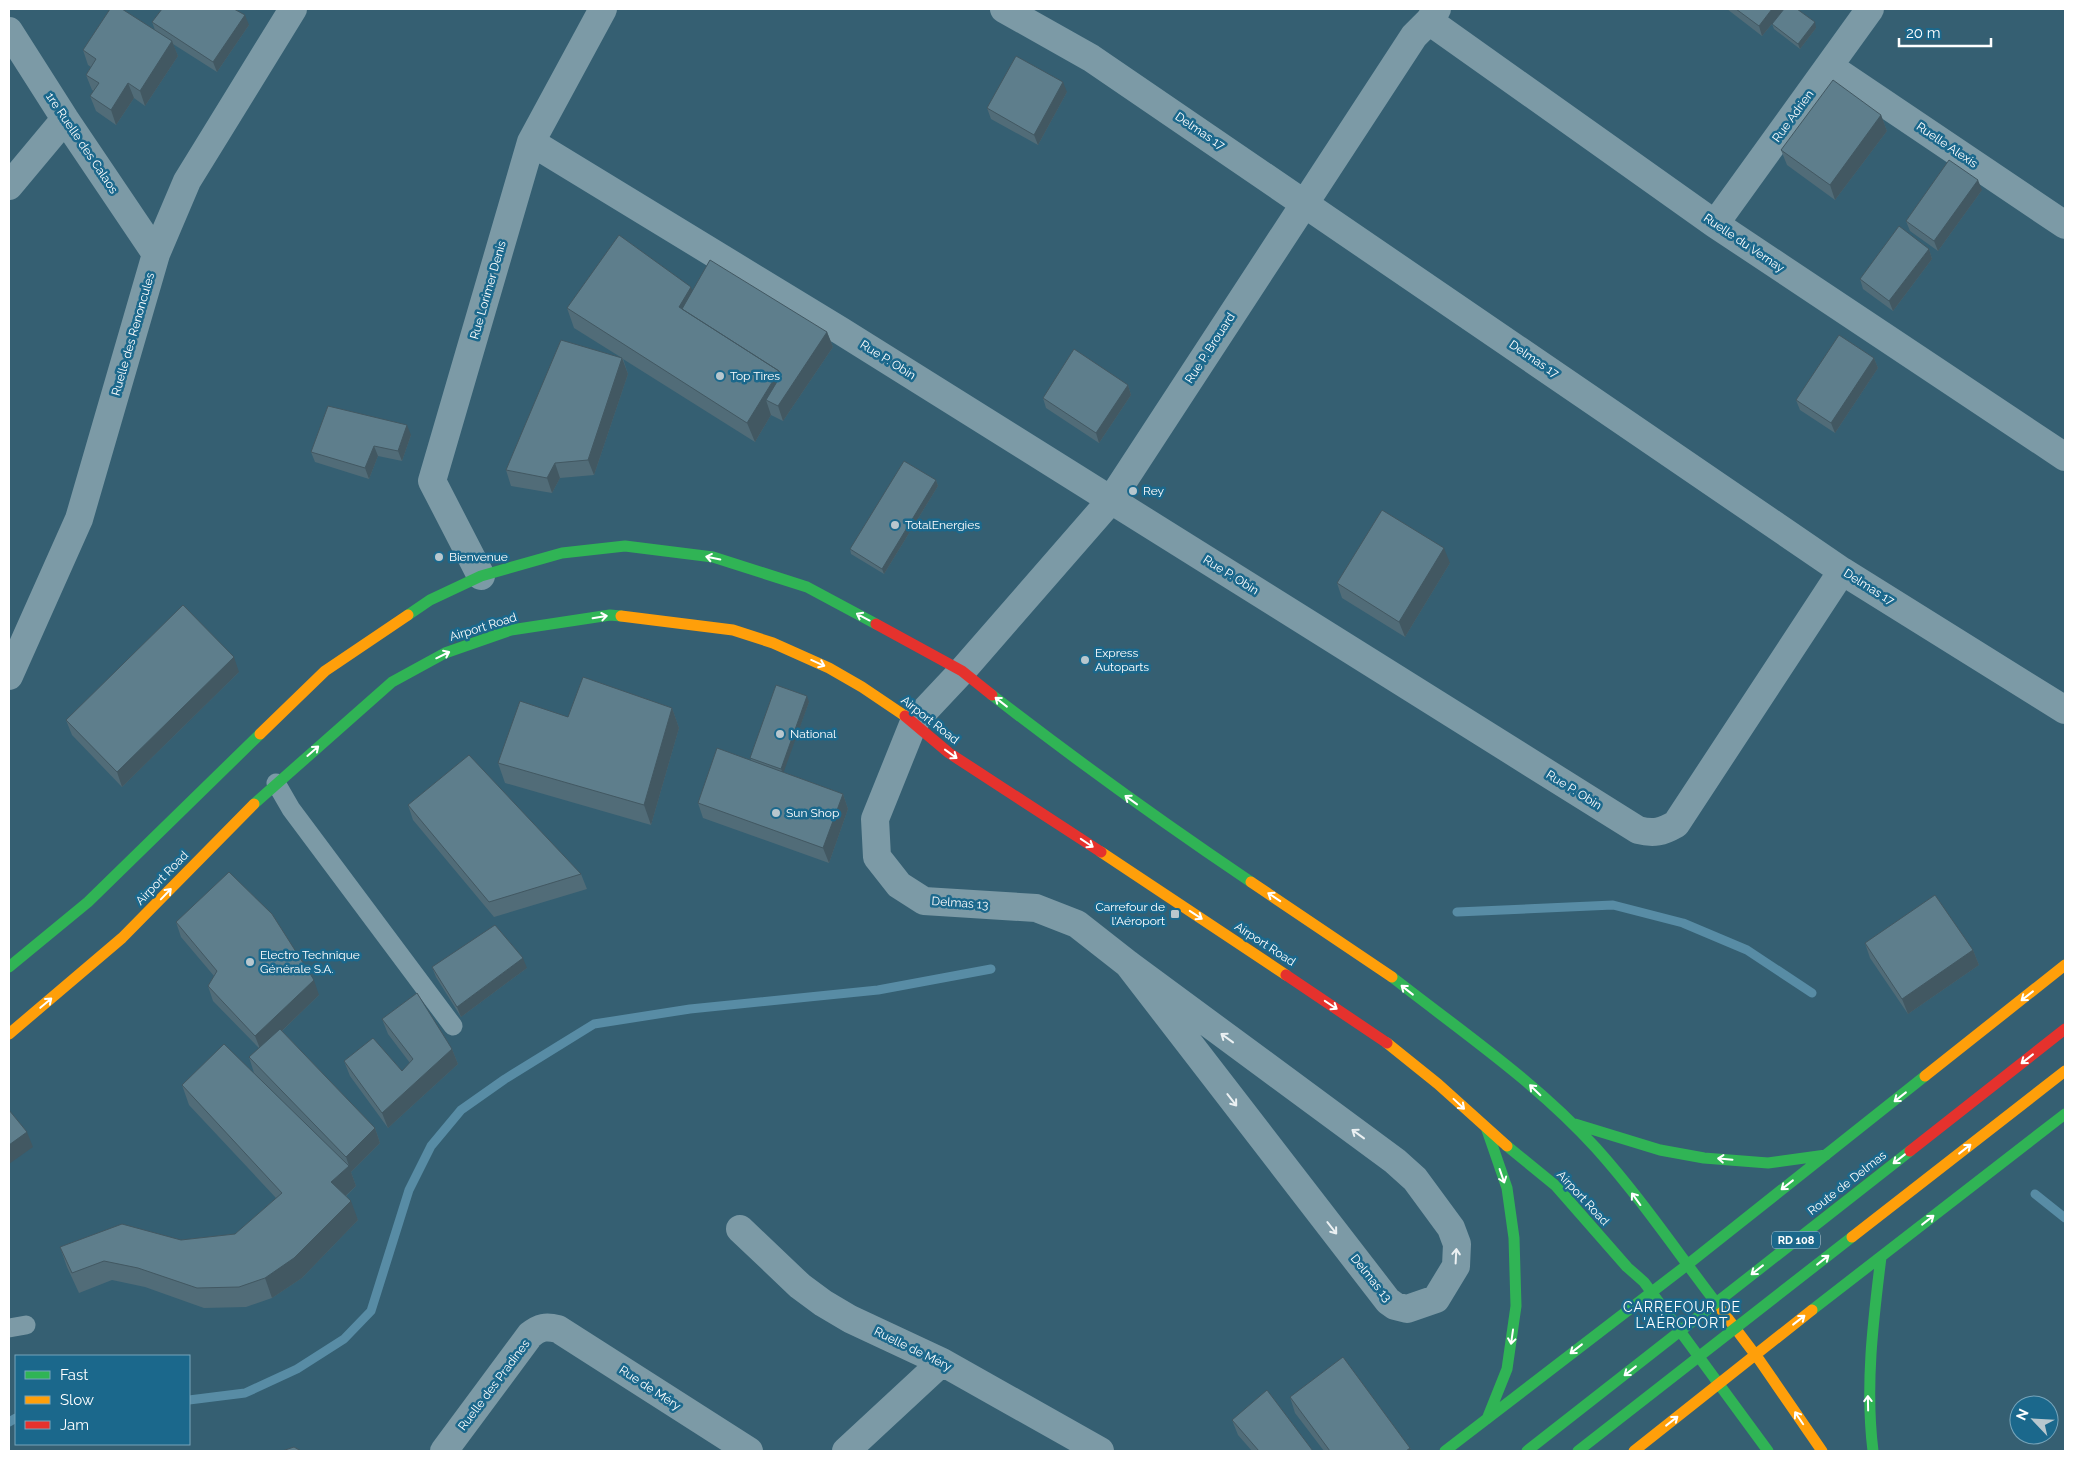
<svg xmlns="http://www.w3.org/2000/svg" width="2074" height="1460" font-family="Raleway,sans-serif">
	<style>
		.lines { fill: none; stroke-linecap: round; stroke-linejoin: round }
		.stream { stroke: #588ca5; stroke-width: 9 }
		.lane { stroke: #7c9aa6; stroke-width: 19 }
		.street { stroke: #7c9aa6; stroke-width: 28 }
		.fast { stroke: #30b455; stroke-width: 11 }
		.slow { stroke: #ff9f0a; stroke-width: 11 }
		.jam { stroke: #e5322d; stroke-width: 11 }
		.fast-bridge { stroke: #30b455; stroke-width: 11 }
		.slow-bridge { stroke: #ff9f0a; stroke-width: 11 }
		.jam-bridge { stroke: #e5322d; stroke-width: 11 }
		.wall { fill: #516c78 }
		.shaded-wall { fill: #425862 }
		.building { fill: #5e7e8c; stroke: #425862 }
		.oneway { stroke: #fff }
		.oneway2 { stroke: #ebf0f2 }
		.poi-dot { fill: #b8c7ce; stroke: #1b688c; stroke-width: 2 }
		.labels { text-anchor: middle; dominant-baseline: central; stroke-width: 5; stroke-linejoin: round; paint-order: stroke }
		.shield { fill: #1b688c; stroke: #bbd2dc; stroke-width: 1 }
		.shield-label { font-size: 11px; font-weight: bold; fill: #fff }
		.street-label { font-size: 12px; fill: #fff; stroke: #1b688c }
		.poi-label { font-size: 12px; fill: #fff; stroke: #1b688c; text-anchor: start }
		.neighbourhood-label { font-size: 14px; letter-spacing: 1px; fill: #fff; stroke: #1b688c }
	</style>
	<rect width="100%" height="100%" fill="#355f72"/>
	<g class="lines">
		<path class="stream" d="M1457,912L1613,905L1683,923L1747,950L1812,993
			M2035,1194L2065,1218
			M189,1400L245,1393L297,1369L344,1339L371,1311L409,1190L431,1146L461,1110L505,1079L594,1024L690,1009L878,990L991,969
			M9,1422L16,1418"/>
		<path class="lane" d="M276,783L291,809L453,1026
			M9,1328L26,1325"/>
		<path class="street" d="M1004,9L1091,58L1842,571L2065,710
			M1429,21L1715,224L2065,457
			M9,31L65,119L156,254
			M1829,66L2065,225
			M531,142L841,331L1638,830C1654,834 1662,832 1676,824L1842,571
			M9,186L65,119
			M1715,224L1870,9
			M481,576L432,481L531,142L603,9
			M9,676L79,519L156,254L187,181L293,9
			M1128,964L1388,1301L1395,1306L1407,1309L1436,1299L1456,1266L1457,1244L1451,1228L1415,1179L1395,1161L1128,964L1077,924L1036,908L924,901L899,885L877,857L875,819L914,722L962,671L1111,500L1414,36L1429,21L1437,9
			M740,1229L800,1286L823,1303L850,1319L942,1362L1100,1451
			M444,1451L530,1335C540,1327 546,1326 558,1329L749,1451
			M846,1451L942,1362"/>
		<path class="fast" d="M408,615L430,600L481,576L562,553L625,546L713,557L807,587L876,624
			M992,695C1076,760 1162,822 1251,882
			M254,804L392,682L445,653L511,630L610,615L621,616
			M9,967L88,902L260,734
			M1392,977C1461,1031 1536,1082 1596,1148C1640,1197 1677,1252 1717,1304
			M1575,1124L1660,1150L1704,1158L1768,1163L1826,1155
			M1487,1130L1507,1188L1514,1238L1516,1306L1507,1369L1487,1419
			M1507,1146L1556,1186L1627,1267L1644,1282L1768,1451
			M1812,1310L2065,1114
			M1445,1451L1687,1265L1925,1076
			M1873,1451C1865,1386 1873,1322 1881,1257"/>
		<path class="slow" d="M621,616L733,630L773,643L829,668L862,687L905,716
			M260,734L325,671L408,615
			M1101,852L1286,975
			M1251,882L1392,977
			M9,1034L122,938L254,804
			M1387,1043L1438,1084L1507,1146
			M1925,1076L2065,965
			M1717,1304L1760,1361L1822,1451
			M1634,1451L1812,1310"/>
		<path class="jam" d="M876,624L962,671L992,695
			M905,716L949,753L1101,852
			M1286,975L1387,1043"/>
		<path class="fast-bridge" d="M1527,1451L1910,1151
			M1578,1451L1852,1237"/>
		<path class="slow-bridge" d="M1852,1237L2065,1071"/>
		<path class="jam-bridge" d="M1910,1151L2065,1029"/>
	</g>
	<path class="wall" d="M1727,9H1784L1762,36Z
		M152,22L249,25L217,72L173,44L178,56L145,106L134,98L116,125L96,111L90,96L94,91L92,90L86,75L91,67L88,65L83,50L155,30Z
		M1772,24L1816,28L1800,49L1774,29Z
		M1067,92L1038,145L991,119L987,108Z
		M1881,115L1887,131L1835,200L1787,165L1781,150Z
		M1982,190L1938,251L1910,231L1906,221Z
		M1929,249L1932,259L1893,311L1863,289L1860,279Z
		M693,291L827,332L833,347L783,421L771,415L755,442L623,359L628,374L594,475L560,478L552,493L511,486L506,470L622,358L574,328L567,308Z
		M1874,358L1878,368L1835,433L1800,410L1796,400Z
		M1128,385L1131,395L1099,443L1046,408L1043,398Z
		M411,435L402,461L378,456L369,479L315,462L311,452Z
		M936,480L938,486L884,574L851,554L850,549Z
		M1450,563L1405,637L1342,598L1337,583Z
		M239,672L122,787L72,735L66,720Z
		M809,702L783,772L843,794L848,809L829,863L703,818L698,803L751,760L750,758Z
		M672,708L679,728L651,825L505,783L498,763L568,717Z
		M408,805L581,874L587,889L494,917L413,820Z
		M176,922L319,995L282,1031L375,1128L380,1143L351,1172L356,1186L346,1196L358,1220L302,1278L272,1298L246,1307L204,1308L145,1287L112,1280L79,1293L67,1267L60,1247L181,1240L235,1234L276,1198L189,1105L182,1085L281,1100L254,1073L249,1057L259,1048L213,1001L208,986L214,976L181,937Z
		M1865,943L1973,950L1979,965L1908,1014L1870,958Z
		M432,967L527,968L461,1017L436,977Z
		M382,1019L452,1049L458,1064L388,1128L350,1076L344,1061L402,1071L410,1063L388,1034Z
		M1290,1397L1410,1448L1412,1451H1324L1295,1413Z
		M1232,1420L1313,1451H1252L1238,1435Z"/>
	<path class="shaded-wall" d="M1772,9H1784L1762,36L1759,26Z
		M245,15L249,25L217,72L213,62Z
		M1815,22L1816,28L1800,49L1798,44Z
		M172,41L178,56L145,106L140,91Z
		M1063,82L1067,92L1038,145L1034,135Z
		M128,83L134,98L116,125L111,110Z
		M1881,115L1887,131L1835,200L1830,185Z
		M1978,180L1982,190L1938,251L1934,241Z
		M1929,249L1932,259L1893,311L1889,301Z
		M691,287L698,306L691,318L679,307Z
		M827,332L833,347L783,421L778,406Z
		M622,358L628,374L594,475L588,460Z
		M1874,358L1878,368L1835,433L1831,423Z
		M779,371L786,391L766,400L771,415L755,442L747,423Z
		M1128,385L1131,395L1099,443L1096,433Z
		M407,425L411,435L402,461L398,451Z
		M374,446L378,456L369,479L365,468Z
		M555,463L560,478L552,493L547,478Z
		M936,480L938,486L884,574L882,569Z
		M1444,548L1450,563L1405,637L1399,622Z
		M234,657L239,672L122,787L117,772Z
		M807,696L809,702L783,774L781,769Z
		M672,708L679,728L651,825L644,805Z
		M843,794L848,809L829,863L823,848Z
		M1973,950L1979,965L1908,1014L1902,999Z
		M523,958L527,968L461,1017L457,1007Z
		M314,980L319,995L261,1051L255,1036Z
		M452,1049L458,1064L388,1128L382,1113Z
		M375,1128L380,1143L351,1172L356,1186L339,1202L331,1182L349,1166L346,1157Z
		M27,1132L33,1147L9,1164V1145Z
		M351,1201L358,1220L302,1278L272,1298L265,1278Z
		M1410,1448L1412,1451H1406Z"/>
	<path class="building" d="M110,9H122L172,41L140,91L128,83L111,110L90,96L99,83L86,75L96,59L83,50Z
		M162,9H234L245,15L213,62L152,22Z
		M1736,9H1772L1759,26Z
		M1784,9H1797L1815,22L1798,44L1772,24Z
		M1016,56L1063,82L1034,135L987,108Z
		M1833,80L1881,115L1830,185L1781,150Z
		M1949,160L1978,180L1934,241L1906,221Z
		M1899,226L1929,249L1889,301L1860,279Z
		M619,235L691,287L679,307L779,371L747,423L567,308Z
		M710,260L827,332L778,406L766,400L781,375L779,371L682,309Z
		M1839,335L1874,358L1831,423L1796,400Z
		M561,340L622,358L588,460L555,463L547,478L506,470Z
		M1074,349L1128,385L1096,433L1043,398Z
		M328,406L407,425L398,451L374,446L365,468L311,452Z
		M904,461L936,480L882,569L850,549Z
		M1382,510L1444,548L1399,622L1337,583Z
		M183,605L234,657L117,772L66,720Z
		M583,677L672,708L644,805L498,763L520,701L568,717Z
		M776,685L807,696L781,769L750,758Z
		M717,748L843,794L823,848L698,803Z
		M469,755L581,874L489,902L408,805Z
		M229,872L272,914L314,980L255,1036L208,986L217,971L176,922Z
		M1935,895L1973,950L1902,999L1865,943Z
		M495,925L523,958L457,1007L432,967Z
		M417,993L452,1049L382,1113L344,1061L373,1038L402,1071L413,1059L382,1019Z
		M280,1029L375,1128L346,1157L249,1057Z
		M224,1044L349,1166L331,1182L351,1201L294,1258L265,1278L239,1287L197,1288L138,1268L104,1261L72,1273L60,1247L122,1224L181,1240L235,1234L282,1193L182,1085Z
		M9,1110L27,1132L9,1145Z
		M1343,1357L1410,1448L1406,1451H1330L1290,1397Z
		M1267,1390L1313,1451H1259L1232,1420Z
		M294,1447L301,1451H282Z"/>
	<defs><path id="oneway-shaft" d="M-6 0H5M1.5-3L5.5 0L1.5 3" fill="none" stroke-width="1.6" stroke-linecap="round" stroke-linejoin="round" transform="scale(1.25)"/></defs>
	<g class="oneway">
		<use href="#oneway-shaft" transform="translate(713 558) rotate(-168)"/>
		<use href="#oneway-shaft" transform="translate(600 617) rotate(-9)"/>
		<use href="#oneway-shaft" transform="translate(863 617) rotate(-152)"/>
		<use href="#oneway-shaft" transform="translate(443 655) rotate(-26)"/>
		<use href="#oneway-shaft" transform="translate(818 663) rotate(24)"/>
		<use href="#oneway-shaft" transform="translate(1001 702) rotate(-142)"/>
		<use href="#oneway-shaft" transform="translate(313 751) rotate(-41)"/>
		<use href="#oneway-shaft" transform="translate(951 754) rotate(36)"/>
		<use href="#oneway-shaft" transform="translate(1131 800) rotate(-144)"/>
		<use href="#oneway-shaft" transform="translate(1087 843) rotate(34)"/>
		<use href="#oneway-shaft" transform="translate(166 894) rotate(-46)"/>
		<use href="#oneway-shaft" transform="translate(1274 897) rotate(-146)"/>
		<use href="#oneway-shaft" transform="translate(1196 915) rotate(33)"/>
		<use href="#oneway-shaft" transform="translate(1407 990) rotate(-142)"/>
		<use href="#oneway-shaft" transform="translate(2027 996) rotate(142)"/>
		<use href="#oneway-shaft" transform="translate(46 1003) rotate(-40)"/>
		<use href="#oneway-shaft" transform="translate(1331 1005) rotate(34)"/>
		<use href="#oneway-shaft" transform="translate(2027 1059) rotate(142)"/>
		<use href="#oneway-shaft" transform="translate(1535 1090) rotate(-136)"/>
		<use href="#oneway-shaft" transform="translate(1900 1097) rotate(142)"/>
		<use href="#oneway-shaft" transform="translate(1459 1104) rotate(43)"/>
		<use href="#oneway-shaft" transform="translate(1965 1149) rotate(-38)"/>
		<use href="#oneway-shaft" transform="translate(1725 1159) rotate(-175)"/>
		<use href="#oneway-shaft" transform="translate(1899 1159) rotate(142)"/>
		<use href="#oneway-shaft" transform="translate(1502 1176) rotate(71)"/>
		<use href="#oneway-shaft" transform="translate(1787 1185) rotate(142)"/>
		<use href="#oneway-shaft" transform="translate(1636 1199) rotate(-126)"/>
		<use href="#oneway-shaft" transform="translate(1928 1220) rotate(-38)"/>
		<use href="#oneway-shaft" transform="translate(1823 1260) rotate(-38)"/>
		<use href="#oneway-shaft" transform="translate(1757 1270) rotate(142)"/>
		<use href="#oneway-shaft" transform="translate(1799 1320) rotate(-38)"/>
		<use href="#oneway-shaft" transform="translate(1512 1337) rotate(98)"/>
		<use href="#oneway-shaft" transform="translate(1576 1349) rotate(142)"/>
		<use href="#oneway-shaft" transform="translate(1630 1371) rotate(142)"/>
		<use href="#oneway-shaft" transform="translate(1868 1403) rotate(-91)"/>
		<use href="#oneway-shaft" transform="translate(1799 1418) rotate(-124)"/>
		<use href="#oneway-shaft" transform="translate(1672 1421) rotate(-38)"/>
	</g>
	<g class="oneway2">
		<use href="#oneway-shaft" transform="translate(1227 1038) rotate(-144)"/>
		<use href="#oneway-shaft" transform="translate(1232 1100) rotate(52)"/>
		<use href="#oneway-shaft" transform="translate(1358 1134) rotate(-144)"/>
		<use href="#oneway-shaft" transform="translate(1332 1228) rotate(52)"/>
		<use href="#oneway-shaft" transform="translate(1456 1256) rotate(-87)"/>
	</g>
	<g class="poi-dot">
		<circle cx="720" cy="376" r="5"/>
		<circle cx="1133" cy="491" r="5"/>
		<circle cx="895" cy="525" r="5"/>
		<circle cx="439" cy="557" r="5"/>
		<circle cx="1085" cy="660" r="5"/>
		<circle cx="780" cy="734" r="5"/>
		<circle cx="776" cy="813" r="5"/>
		<rect x="1170" y="909" width="10" height="10" rx="2.5"/>
		<circle cx="250" cy="962" r="5"/>
	</g>
	<g class="labels">
		<rect class="shield" x="1772" y="1231.5" width="48" height="17" rx="4"/>
		<g class="shield-label">
			<text x="1796" y="1240">RD 108</text>
		</g>
		<g class="street-label">
			<text transform="translate(1793 116) rotate(-54)">Rue Adrien</text>
			<text transform="translate(1200 131) rotate(34)">Delmas 17</text>
			<text transform="translate(82 143) rotate(56)">1re Ruelle des Calaos</text>
			<text transform="translate(1947 145) rotate(34)">Ruelle Alexis</text>
			<text transform="translate(1744 243) rotate(34)">Ruelle du Vernay</text>
			<text transform="translate(488 290) rotate(-74)">Rue Lorimer Denis</text>
			<text transform="translate(133 334) rotate(-74)">Ruelle des Renoncules</text>
			<text transform="translate(1210 348) rotate(-57)">Rue P. Brouard</text>
			<text transform="translate(1534 359) rotate(34)">Delmas 17</text>
			<text transform="translate(888 360) rotate(32)">Rue P. Obin</text>
			<text transform="translate(1231 575) rotate(32)">Rue P. Obin</text>
			<text transform="translate(1869 587) rotate(32)">Delmas 17</text>
			<text transform="translate(483 627) rotate(-17)">Airport Road</text>
			<text transform="translate(930 720) rotate(38)">Airport Road</text>
			<text transform="translate(1574 790) rotate(32)">Rue P. Obin</text>
			<text transform="translate(162 878) rotate(-46)">Airport Road</text>
			<text transform="translate(960 903) rotate(4)">Delmas 13</text>
			<text transform="translate(1265 944) rotate(33)">Airport Road</text>
			<text transform="translate(1847 1183) rotate(-38)">Route de Delmas</text>
			<text transform="translate(1583 1198) rotate(47)">Airport Road</text>
			<text transform="translate(1371 1278) rotate(51)">Delmas 13</text>
			<text transform="translate(913 1349) rotate(26)">Ruelle de Méry</text>
			<text transform="translate(494 1385) rotate(-53)">Ruelle des Pradines</text>
			<text transform="translate(650 1388) rotate(33)">Rue de Méry</text>
		</g>
		<g class="poi-label">
			<text x="730" y="376">Top Tires</text>
			<text x="1143" y="491">Rey</text>
			<text x="905" y="525">TotalEnergies</text>
			<text x="449" y="557">Bienvenue</text>
			<text x="1095" y="653">Express<tspan x="1095" dy="14">Autoparts</tspan></text>
			<text x="790" y="734">National</text>
			<text x="786" y="813">Sun Shop</text>
			<text x="1165" y="907" text-anchor="end">Carrefour de<tspan x="1165" dy="14">l'Aéroport</tspan></text>
			<text x="260" y="955">Electro Technique<tspan x="260" dy="14">Générale S.A.</tspan></text>
		</g>
		<g class="neighbourhood-label">
			<text x="1682" y="1307">CARREFOUR DE<tspan x="1682" dy="16">L'AÉROPORT</tspan></text>
		</g>
	</g>
	<rect width="2074" height="1460" fill="none" stroke="#ffffff" stroke-width="20"/>
	<rect x="15" y="1355" width="175" height="90" fill="#1b688c" stroke="#76a4ba"/>
	<rect x="25" y="1371" width="25" height="8" fill="#30b455" stroke="#76a4ba"/>
	<text x="60" y="1380" font-size="15" fill="#ffffff">Fast</text>
	<rect x="25" y="1396" width="25" height="8" fill="#ff9f0a" stroke="#76a4ba"/>
	<text x="60" y="1405" font-size="15" fill="#ffffff">Slow</text>
	<rect x="25" y="1421" width="25" height="8" fill="#e5322d" stroke="#76a4ba"/>
	<text x="60" y="1430" font-size="15" fill="#ffffff">Jam</text>
	<g transform="translate(2034 1420) rotate(295)"><circle r="24" fill="#1b688c" stroke="#76a4ba"/>
	<path d="M0-4L9 19L0 12L-9 19Z" fill="#b8c7ce"/>
	<text y="-8" font-size="14" font-weight="bold" text-anchor="middle" fill="#ffffff">N</text>
	</g>
	<path d="M1899 38v8h92v-8" fill="none" stroke="#ffffff" stroke-width="2.5"/>
	<text x="1906" y="38" font-size="15" fill="#ffffff" stroke="#1b688c" stroke-width="4" paint-order="stroke">20 m</text>
</svg>
